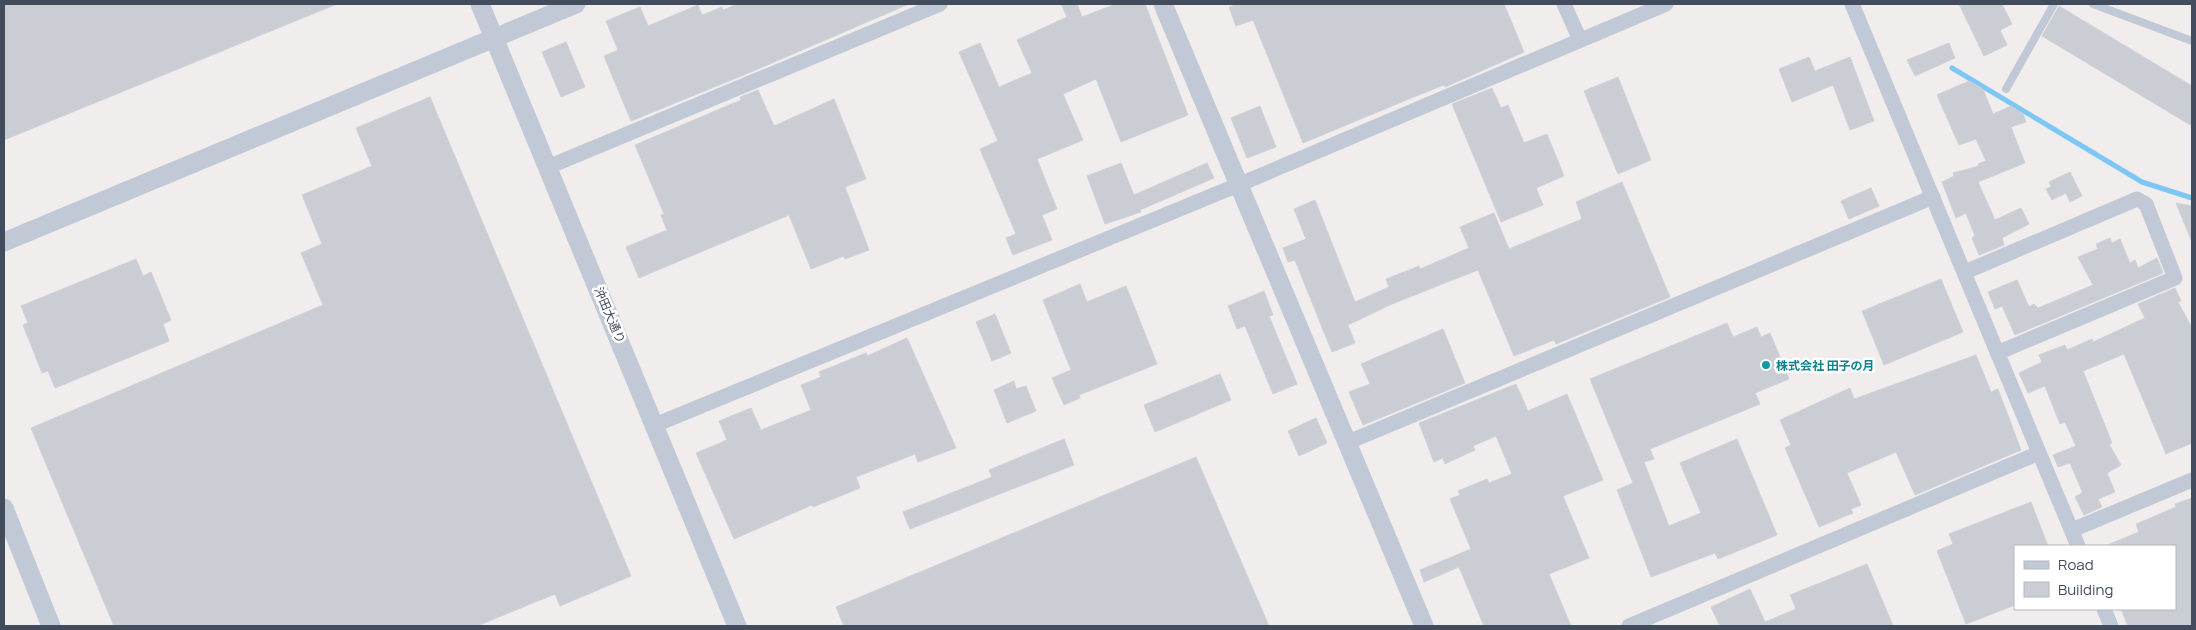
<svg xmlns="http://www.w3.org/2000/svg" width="2196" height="630" font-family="Manrope,'Noto Sans JP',sans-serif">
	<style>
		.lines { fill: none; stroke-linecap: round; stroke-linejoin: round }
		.stream { stroke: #7dc7f5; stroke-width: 5 }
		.building { fill: #cbcdd5; stroke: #d0d1d9 }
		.service { stroke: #c1c9d6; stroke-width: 8 }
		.minor { stroke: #c1c9d6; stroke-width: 15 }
		.tertiary { stroke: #c1c9d6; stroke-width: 19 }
		.culture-dot { fill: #0f9aa8; stroke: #fff; stroke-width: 2 }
		.labels { text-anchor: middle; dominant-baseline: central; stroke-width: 5; stroke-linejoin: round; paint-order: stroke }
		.street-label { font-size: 12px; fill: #434c5c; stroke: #fff }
		.culture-label { font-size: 12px; font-weight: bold; fill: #0d838f; stroke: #fff; text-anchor: start }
	</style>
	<rect width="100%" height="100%" fill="#f0edec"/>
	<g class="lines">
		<path class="stream" d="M1952,68L2142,182L2192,198"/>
	</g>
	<path class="building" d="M4,4H337L4,140Z
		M738,4H909L751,72L631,121L604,56L618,50L606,21L640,7L648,26L698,5L702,15L722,7L723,10Z
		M1061,4H1077L1082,17L1116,4H1145L1188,115L1121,142L1096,79L1063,94L1083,140L1037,159L1057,209L1042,215L1052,240L1013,255L1006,238L1016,234L980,149L998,141L959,52L980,43L999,87L1032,73L1017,40L1067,17Z
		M1239,4H1504L1524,52L1445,87L1444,85L1416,96L1303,143L1253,20L1236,26L1229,7Z
		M1959,4H2002L2012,24L2000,30L2007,45L1984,56Z
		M2059,6L2192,86V126L2042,36Z
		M566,42L585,87L561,97L542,52Z
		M1949,43L1955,58L1915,76L1907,60Z
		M1809,57L1815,71L1850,57L1874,121L1850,130L1833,85L1792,102L1779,69Z
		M1618,77L1651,160L1618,174L1584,91Z
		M1969,81L1983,89L1993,114L2011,106L2023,114L2026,122L2011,127L2025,163L1978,182L1995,220L2021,208L2029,224L2002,238L2004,245L1979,255L1972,238L1975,236L1966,213L1956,218L1942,182L1954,176L1953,173L1979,166L1978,164L1986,161L1976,139L1959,145L1937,95Z
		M1492,88L1501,108L1508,105L1524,143L1547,134L1564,176L1536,188L1543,205L1501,222L1452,104Z
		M758,90L774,126L834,99L866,179L845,187L869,250L845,259L844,256L811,269L789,215L639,278L626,247L667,230L661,215L664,214L635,145L741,100L740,97Z
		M430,97L631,576L560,606L555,594L477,626H114L31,428L323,305L301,253L322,244L302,195L372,166L356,128Z
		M1260,106L1276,147L1247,158L1231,118Z
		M1121,163L1134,195L1207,163L1214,178L1140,210L1141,212L1105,224L1087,176Z
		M2070,172L2082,196L2070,202L2066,193L2052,200L2046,189L2051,187L2049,182Z
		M1622,182L1670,297L1556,344L1554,340L1514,356L1478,270L1392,304L1348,325L1355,343L1332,352L1295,260L1288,262L1283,248L1306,239L1294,209L1315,200L1355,302L1389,287L1386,279L1419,266L1420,269L1469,248L1460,227L1494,213L1509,249L1582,219L1576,202Z
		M1871,188L1879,206L1849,219L1841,201Z
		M2176,203L2192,206V242Z
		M2110,238L2112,243L2120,239L2130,263L2135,260L2138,268L2157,258L2163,273L2015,335L2002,306L1995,309L1988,292L2017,280L2029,307L2034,304L2038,308L2093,285L2078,257L2098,249L2096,244Z
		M136,259L143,276L151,272L171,320L163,324L169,341L55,388L48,371L42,373L23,325L28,323L21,306Z
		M1941,279L1963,332L1884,365L1862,311Z
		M1080,284L1087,302L1126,286L1157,364L1079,395L1080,398L1064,405L1052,378L1071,370L1043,300Z
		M2175,288L2181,301L2178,302L2192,328V443L2166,454L2124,354L2083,371L2112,443L2109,444L2121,465L2107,473L2115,492L2098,499L2102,507L2084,515L2075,497L2082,493V491L2070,463L2058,467L2053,455L2076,446L2065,422L2060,424L2045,386L2028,393L2019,373L2042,362L2039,355L2065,345L2067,350L2092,339L2093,342L2145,318L2138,304Z
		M1264,291L1273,315L1269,316L1297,384L1273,394L1245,326L1237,329L1228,306Z
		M995,314L1011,353L992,361L976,322Z
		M1727,323L1733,337L1757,327L1761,337L1770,333L1789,379L1755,393L1760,404L1650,449L1654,459L1644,462L1669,526L1701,513L1680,463L1737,439L1777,535L1718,559L1715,553L1651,577L1617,490L1633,483L1590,379Z
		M1443,329L1465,383L1363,425L1349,392L1370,384L1361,364Z
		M907,338L956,448L918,462L915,454L856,477L860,488L813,507L812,505L734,539L696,453L727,440L719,421L751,408L761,430L811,410L801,385L821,377L819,372L866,353L867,356Z
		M1976,355L1991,392L1998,389L2021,450L1915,495L1896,452L1847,473L1861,505L1851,509L1853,513L1819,527L1785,448L1791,445L1780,420L1850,388L1854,399Z
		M1220,374L1231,400L1155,432L1144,405Z
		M1014,381L1016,389L1026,386L1036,411L1007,423L994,390Z
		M1516,384L1528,411L1567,394L1603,480L1563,496L1589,558L1549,574L1571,626H1484L1459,567L1424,582L1420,570L1471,549L1450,499L1460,495L1458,491L1487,479L1489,483L1512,474L1496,436L1473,446L1475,450L1445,464L1443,458L1434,462L1419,423Z
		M1316,418L1327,443L1299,456L1288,431Z
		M1064,439L1074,465L910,529L903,512L992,477L989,470Z
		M1196,457L1269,626H844L836,607Z
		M2192,498V626H2128L2121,609H2175V546H2105L2139,532L2136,524L2176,507L2175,504Z
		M2031,502L2048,546H2015V605L1966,624L1937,551L1953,544L1949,534Z
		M1867,564L1893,626H1720L1711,607L1750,589L1765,622L1796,609L1790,595Z"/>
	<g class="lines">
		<path class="service" d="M2093,4L2192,41
			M2006,89L2054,4"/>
		<path class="minor" d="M1564,4L1580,40
			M1852,4L2078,546
			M548,167L940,4
			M1965,272L2137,199L2146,204L2175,278L1997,353
			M655,425L1238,185L1666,4
			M1346,443L1933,197
			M2072,530L2192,480
			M2104,609L2111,626
			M1629,626L2039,453"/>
		<path class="tertiary" d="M480,4L737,626
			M1163,4L1424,626
			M4,242L576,4
			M4,508L51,626"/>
	</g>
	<circle class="culture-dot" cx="1766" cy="365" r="5"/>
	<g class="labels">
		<g class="street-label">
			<text transform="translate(610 315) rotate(67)">沖田大通り</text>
		</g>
		<g class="culture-label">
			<text x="1776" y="365">株式会社 田子の月</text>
		</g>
	</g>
	<rect width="2196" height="630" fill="none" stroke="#434c5c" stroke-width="10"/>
	<rect x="2014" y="545" width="162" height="65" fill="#ffffff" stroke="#b4b7be"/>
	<rect x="2024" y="561" width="25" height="8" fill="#c1c9d6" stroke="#b4b7be"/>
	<text x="2058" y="570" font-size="15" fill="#434c5c">Road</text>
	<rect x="2024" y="582" width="25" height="15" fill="#cbcdd5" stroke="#b4b7be"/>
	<text x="2058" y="595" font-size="15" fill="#434c5c">Building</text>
</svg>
